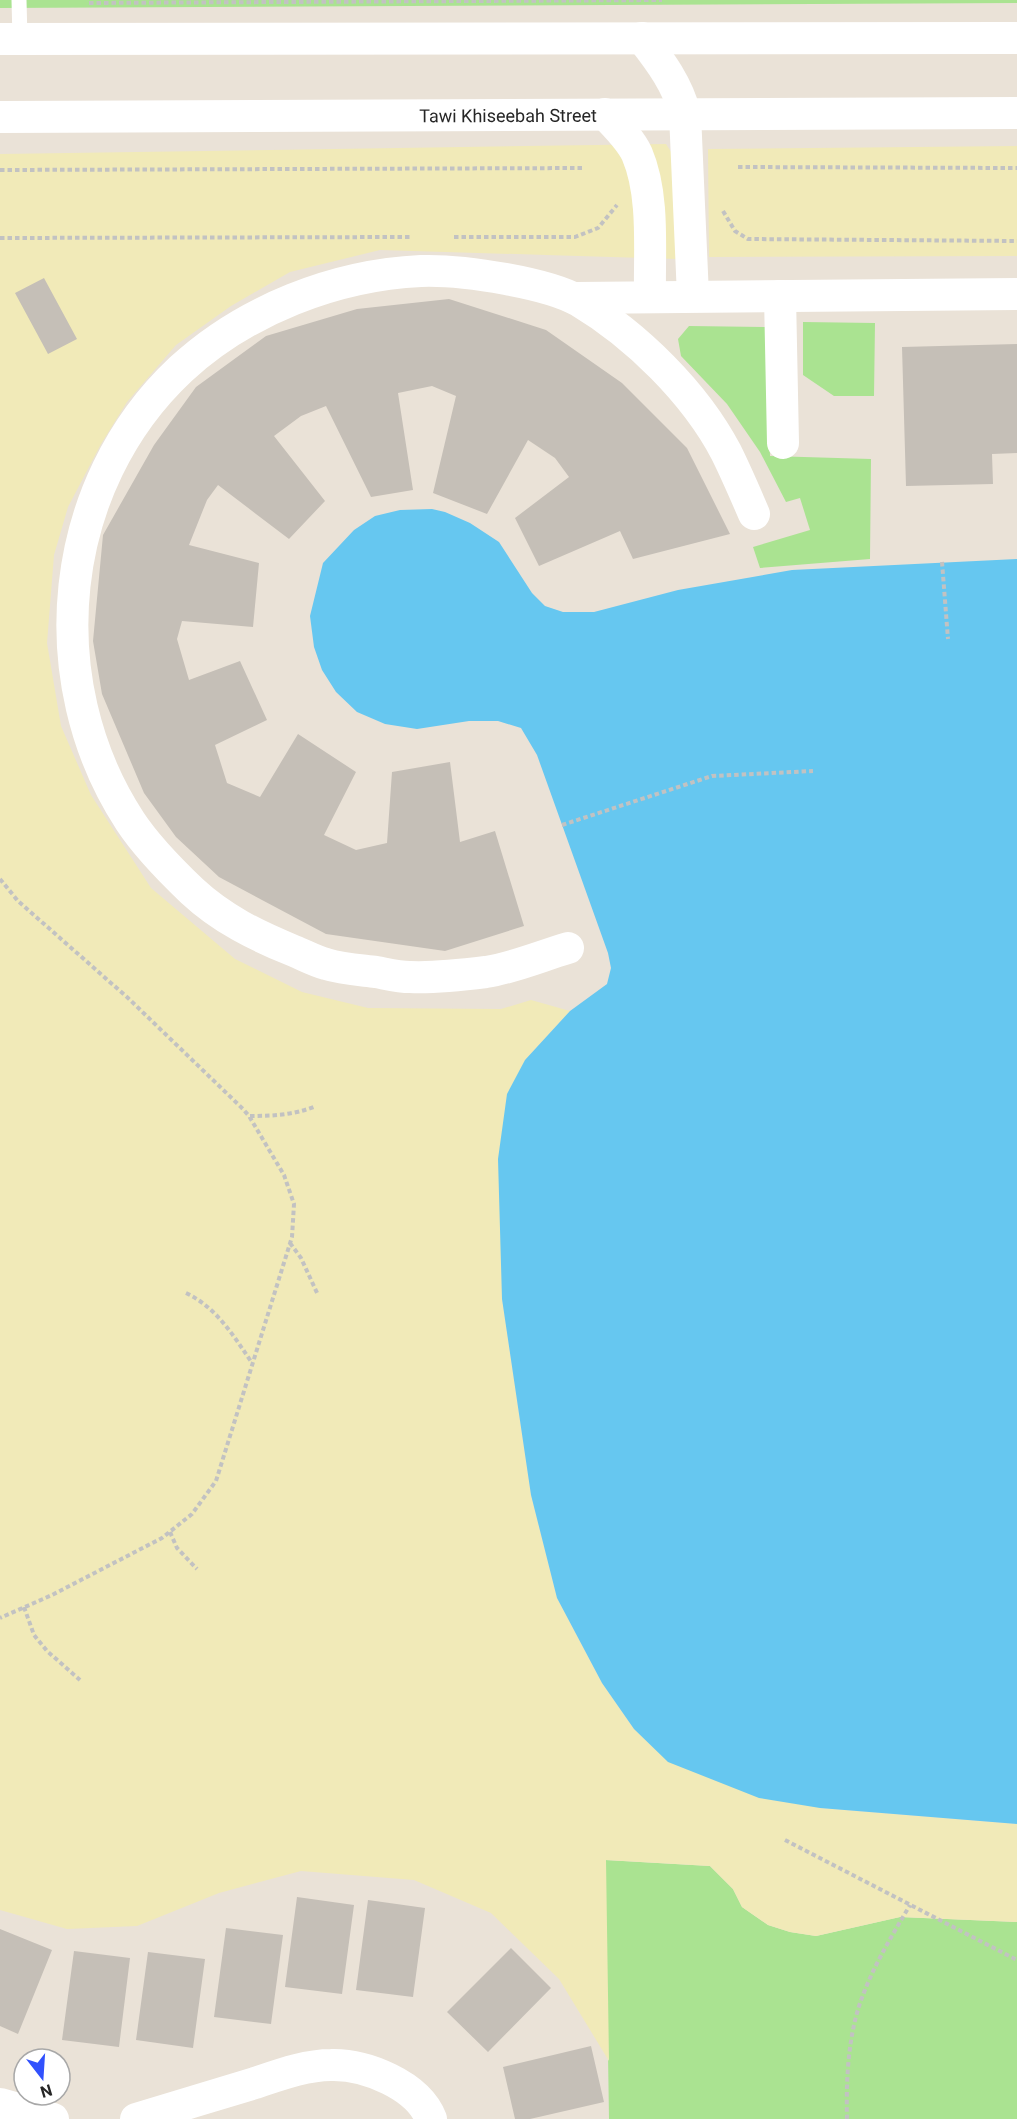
<svg xmlns="http://www.w3.org/2000/svg" width="1017" height="2119" font-family="Roboto,sans-serif">
	<style>
		.green { fill: #aae391 }
		.sand { fill: #f1eab8 }
		.water { fill: #66c7f0 }
		.building { fill: #c5bfb7 }
		.lines { fill: none; stroke-linecap: round; stroke-linejoin: round }
		.path { stroke: #c2c2c2; stroke-width: 4; stroke-dasharray: 4.5 3; stroke-linecap: butt }
		.service { stroke: #fff; stroke-width: 15 }
		.minor { stroke: #fff; stroke-width: 32 }
		.labels { text-anchor: middle; dominant-baseline: central; stroke-width: 4.5; stroke-linejoin: round; paint-order: stroke }
		.street-label { font-size: 18px; fill: #262626; stroke: #fff }
	</style>
	<rect width="100%" height="100%" fill="#eae2d7"/>
	<path class="green" d="M0,0H1017V3L0,8Z
		M803,322L875,323L874,396H834L803,375Z
		M689,326L766,327L770,456L871,459L870,559L760,568L753,547L810,530L800,498L786,502L760,452L727,404L681,356L678,339Z
		M605,1860L710,1866L733,1889L742,1907L768,1925L790,1932L816,1936L900,1917L1017,1922V2119H609Z"/>
	<path class="sand" d="M666,144L679,164L678,259L380,250L290,272L231,306L176,345L127,402L101,444L68,507L54,555L47,643L61,726L91,795L151,888L235,959L302,992L368,1008L501,1009L531,1000L570,1011L525,1060L502,1299L531,1495L557,1598L602,1683L634,1729L820,1808L1017,1824V1922L900,1917L816,1936L790,1932L768,1925L742,1907L733,1889L710,1866L606,1860L609,2061L559,1979L491,1913L414,1880L301,1871L219,1893L137,1926L67,1929L0,1910V154Z
		M1017,146V256L709,257L708,149Z"/>
	<path class="water" d="M432,509L445,512L470,523L499,542L532,593L545,606L563,612H594L678,590L792,570L1017,559V1824L820,1808L759,1798L668,1762L634,1729L602,1683L557,1598L531,1495L502,1299L498,1159L507,1094L525,1060L570,1011L607,984L611,968L608,953L537,755L521,728L498,721H469L417,729L385,724L357,712L336,692L322,670L314,647L310,616L323,563L354,530L375,516L400,510Z"/>
	<path class="building" d="M44,278L77,339L48,354L15,293Z
		M449,299L546,330L622,383L687,448L730,534L633,559L620,531L539,566L515,518L569,477L555,458L528,440L487,514L433,493L456,396L432,386L398,393L413,490L371,497L326,406L301,416L274,436L325,501L289,539L218,485L207,500L189,545L259,563L253,627L182,621L177,639L189,680L240,661L267,720L215,745L227,783L260,797L298,734L356,772L324,835L356,850L387,843L392,772L450,762L460,842L495,831L524,926L445,951L326,934L219,877L176,837L144,793L102,694L93,641L103,535L154,445L196,387L266,336L357,309Z
		M1017,344V453L992,454L993,484L906,486L902,347Z
		M297,1897L354,1905L342,1994L285,1987Z
		M368,1900L425,1908L413,1997L356,1990Z
		M226,1928L283,1935L271,2024L214,2017Z
		M0,1929L52,1950L18,2034L0,2026Z
		M511,1948L551,1988L488,2052L447,2012Z
		M74,1951L130,1958L119,2047L62,2040Z
		M148,1952L205,1959L193,2048L136,2040Z
		M591,2046L604,2102L530,2119H515L503,2067Z"/>
	<g class="lines">
		<path class="path" d="M89,3L662,0
			M738,167L1017,168
			M0,170L585,168
			M723,211L735,231L748,239L1017,241
			M454,237H575L598,228L617,205
			M0,238L411,237
			M942,562L948,639
			M562,825L712,776L813,771
			M0,879L18,901L128,998L243,1109L249,1116L284,1175L294,1204L292,1237L216,1481L192,1514L162,1538L52,1595L0,1618
			M250,1116C273,1116 294,1115 316,1106
			M290,1243L301,1258L318,1295
			M186,1293C217,1308 233,1335 252,1363
			M170,1532L177,1548L197,1569
			M24,1607L34,1635L47,1651L80,1680
			M785,1840L1017,1960
			M847,2119C846,2079 848,2033 863,1995C875,1963 893,1934 910,1905"/>
		<path class="service" d="M19,0L20,39"/>
		<g class="minor">
			<path d="M642,38C660,61 678,85 685,114L693,296"/>
			<path d="M0,39L1017,38"/>
			<path d="M605,114C616,126 630,139 637,154C655,196 649,253 650,297"/>
			<path id="s1" d="M0,117L1017,113"/>
			<path d="M780,296L783,443"/>
			<path d="M576,298L1017,294"/>
			<path d="M568,948C541,956 513,968 486,972C462,975 434,978 410,977C399,977 387,974 376,972C360,970 342,969 326,964C315,961 304,955 294,951C257,936 222,919 192,891C170,870 147,847 130,821C38,680 57,485 181,369C245,310 335,275 421,271C450,270 478,274 506,279C528,283 560,290 579,301C636,335 695,393 726,452C736,472 745,493 754,514"/>
			<path d="M0,2104L53,2119"/>
			<path d="M136,2119C176,2107 215,2095 255,2083C279,2075 306,2065 331,2065C365,2064 418,2085 431,2119"/>
		</g>
	</g>
	<g class="labels">
		<g class="street-label">
			<text stroke="none"><textPath href="#s1" startOffset="508">Tawi Khiseebah Street</textPath></text>
		</g>
	</g>
	<g transform="translate(42 2077) rotate(163)"><circle r="28" fill="#ffffff" stroke="#a8a8a8" stroke-width="1.5"/>
	<path d="M0-4.5L10 22L0 15L-10 22Z" fill="#3151fd"/>
	<text y="-9" font-size="16" font-weight="bold" text-anchor="middle" fill="#262626">N</text>
	</g>
</svg>
